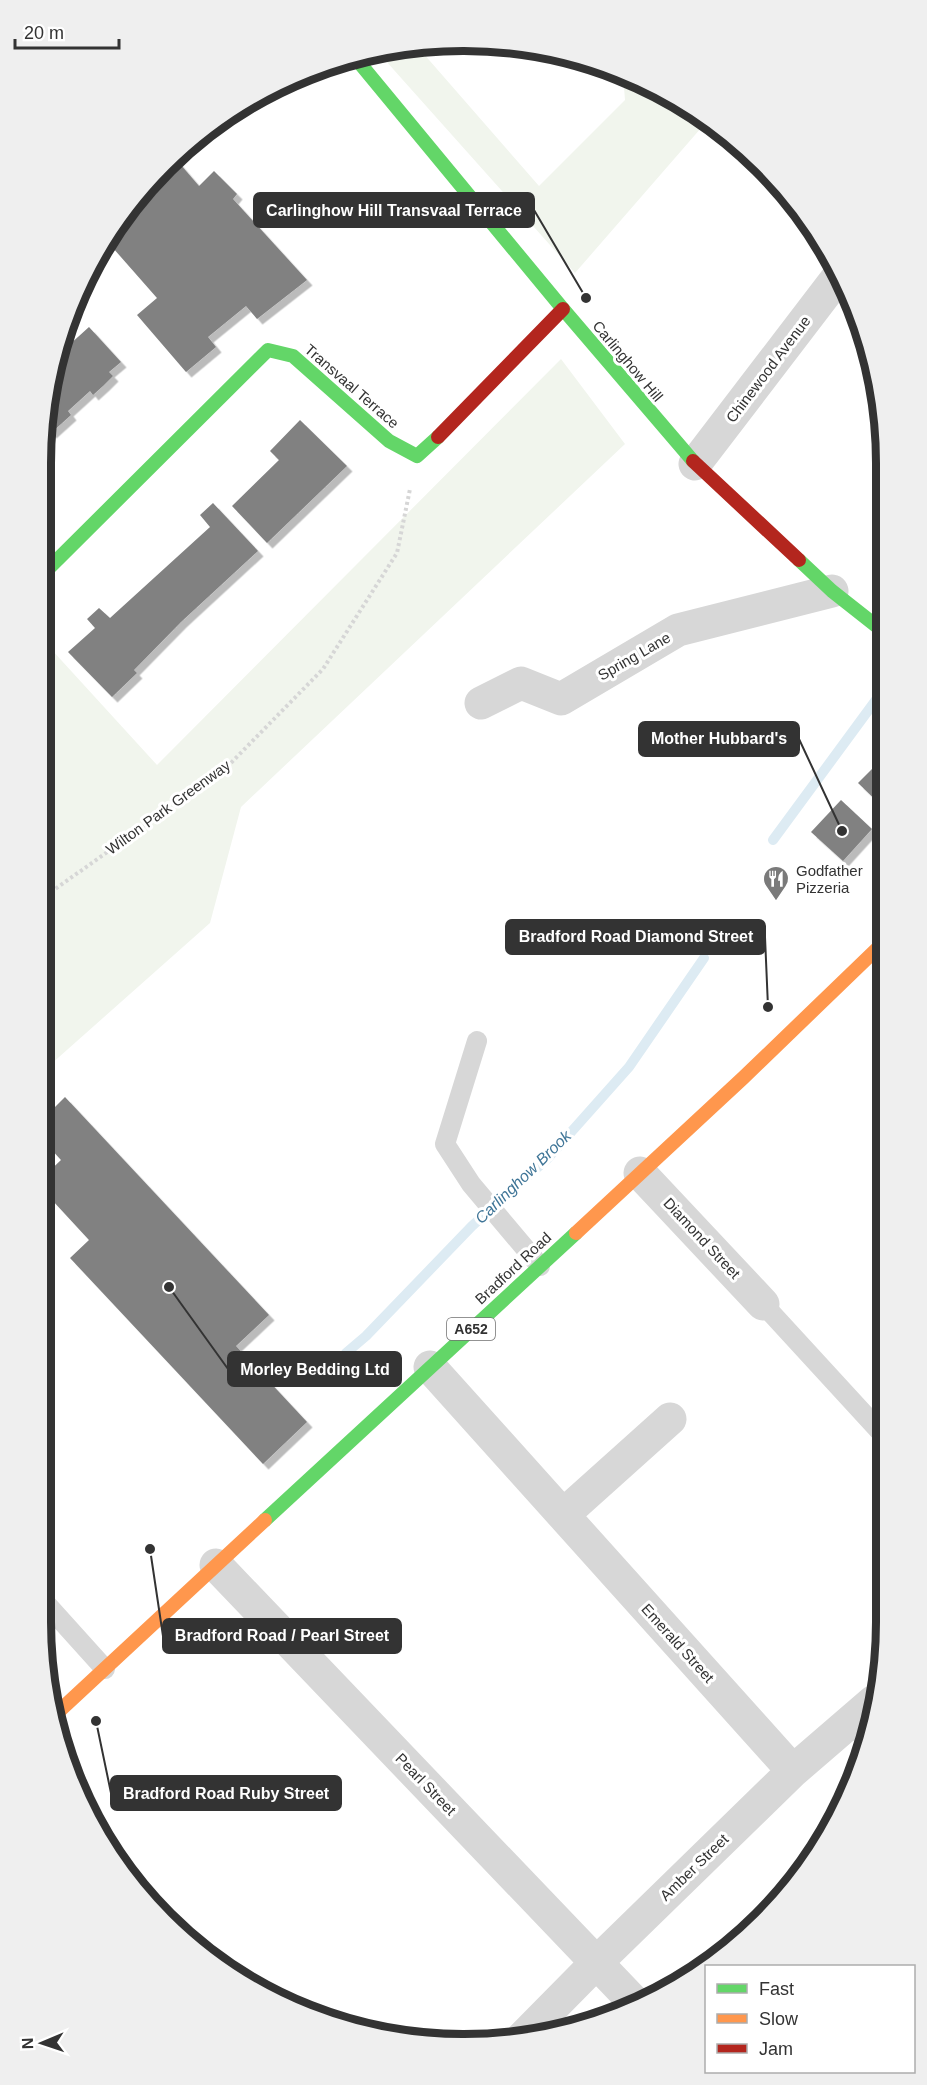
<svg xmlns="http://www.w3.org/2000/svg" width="927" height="2085" font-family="Arial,sans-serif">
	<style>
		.green { fill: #f1f5ed }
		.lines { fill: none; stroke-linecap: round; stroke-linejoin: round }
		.stream { stroke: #ddebf3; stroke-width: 10 }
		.building { fill: #818181; filter: url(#shadow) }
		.path { stroke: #d6d6d6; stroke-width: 4; stroke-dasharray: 3 3; stroke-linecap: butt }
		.lane { stroke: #d7d7d7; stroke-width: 20 }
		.street { stroke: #d7d7d7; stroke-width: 33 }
		.fast { stroke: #63d668; stroke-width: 14 }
		.slow { stroke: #ff974d; stroke-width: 14 }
		.jam { stroke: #b3261e; stroke-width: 14 }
		.labels { text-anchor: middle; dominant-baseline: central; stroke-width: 6; stroke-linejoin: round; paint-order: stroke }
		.shield { fill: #fff; stroke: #707070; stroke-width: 1.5 }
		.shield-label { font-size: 14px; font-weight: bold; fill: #333 }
		.street-label { font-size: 15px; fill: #333; stroke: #fff }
		.poi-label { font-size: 15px; fill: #333; stroke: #fff; text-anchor: start }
		.water-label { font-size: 16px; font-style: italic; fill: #3f7597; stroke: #fff }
		.rim { fill: none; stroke: #333; stroke-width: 8 }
		.leader { fill: none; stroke: #333; stroke-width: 2 }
		.callout-dot { fill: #333; stroke: #fff; stroke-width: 2 }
		.callout { fill: #333; stroke: #333; stroke-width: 2 }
		.callout-label { font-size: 16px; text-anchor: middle; font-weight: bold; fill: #fff }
	</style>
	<defs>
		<filter id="shadow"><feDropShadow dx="5.5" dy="5.5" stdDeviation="0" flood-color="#0004"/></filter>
	</defs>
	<rect width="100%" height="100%" fill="#fff"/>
	<path class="green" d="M416,45L539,186L625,100L623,75L699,112L708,120L575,273L377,51Z
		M561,359L625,444L241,807L210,923L41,1073V638L157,765Z"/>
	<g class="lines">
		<path class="stream" d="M773,840L884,689
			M346,1353L366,1336L472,1226L548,1158L629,1067L704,958"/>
	</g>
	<path class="building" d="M174,157L199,186L214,171L237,194L233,199L307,280L257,319L246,306L208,337L216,347L186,372L137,315L157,298L106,240L146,184Z
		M89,327L121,362L109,372L113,376L103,386L93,395L90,391L68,411L71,415L51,433L48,429L46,432L58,355Z
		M300,420L347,466L267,543L232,506L279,460L270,451Z
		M213,503L258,551L181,622L134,670L137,673L112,697L68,652L95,628L87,619L99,608L110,618L210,527L200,515Z
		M884,757V808L858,783Z
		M841,800L872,829L843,861L811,832Z
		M65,1097L269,1315L236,1346L307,1422L263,1464L70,1258L89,1240L41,1188V1179L61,1160L41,1138V1121Z"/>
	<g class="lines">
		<path class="path" d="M41,899L226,768L323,669L397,553L410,489"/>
		<path class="lane" d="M477,1041L445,1144L471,1184L540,1266
			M763,1304L886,1438
			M41,1598L105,1669
			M851,1723L867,1741"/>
		<path class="street" d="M695,464L841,273
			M481,703L521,683L561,699L678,630L832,591
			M640,1173L763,1304
			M430,1367L793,1771
			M563,1515L670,1419
			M216,1565L635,2003
			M521,2039L596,1963L793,1771L873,1702"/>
		<path class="fast" d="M353,55L563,309L693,461
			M799,560L832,591L884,632
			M41,576L268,350L293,356L389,441L417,456L438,437
			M265,1520L576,1233"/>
		<path class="slow" d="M576,1233L743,1078L884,942
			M56,1714L265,1520"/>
		<path class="jam" d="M438,437L563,309
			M693,461L799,560"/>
	</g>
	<defs>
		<symbol id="restaurant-pin" viewBox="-11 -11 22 30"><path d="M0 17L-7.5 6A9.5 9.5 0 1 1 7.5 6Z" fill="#7a7a7a" stroke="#fff"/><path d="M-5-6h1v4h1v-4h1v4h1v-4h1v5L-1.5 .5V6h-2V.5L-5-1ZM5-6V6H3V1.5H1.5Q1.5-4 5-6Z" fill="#fff"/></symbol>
	</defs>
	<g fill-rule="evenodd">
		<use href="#restaurant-pin" x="761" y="864" width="30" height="40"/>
	</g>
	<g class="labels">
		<rect class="shield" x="447" y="1318" width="48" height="22" rx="4.5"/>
		<g class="shield-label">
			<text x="471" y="1329">A652</text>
		</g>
		<g class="street-label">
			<text transform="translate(628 361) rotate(50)">Carlinghow Hill</text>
			<text transform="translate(768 369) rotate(-53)">Chinewood Avenue</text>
			<text transform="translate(352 386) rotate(41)">Transvaal Terrace</text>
			<text transform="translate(634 656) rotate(-30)">Spring Lane</text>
			<text transform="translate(168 807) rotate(-36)">Wilton Park Greenway</text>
			<text transform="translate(702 1238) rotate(47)">Diamond Street</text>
			<text transform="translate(513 1268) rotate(-43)">Bradford Road</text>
			<text transform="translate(678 1643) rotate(48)">Emerald Street</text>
			<text transform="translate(426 1784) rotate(46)">Pearl Street</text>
			<text transform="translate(694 1867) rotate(-44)">Amber Street</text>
		</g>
		<g class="poi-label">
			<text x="796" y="870">Godfather<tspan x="796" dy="17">Pizzeria</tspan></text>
		</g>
		<g class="water-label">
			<text transform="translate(523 1177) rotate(-44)">Carlinghow Brook</text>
		</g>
	</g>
	<path d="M0 0H927V2085H0ZM463 51H464A412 412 0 0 1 876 463V1622A412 412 0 0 1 464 2034H463A412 412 0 0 1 51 1622V463A412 412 0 0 1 463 51Z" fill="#efefef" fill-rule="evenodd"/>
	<path class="rim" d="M463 51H464A412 412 0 0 1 876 463V1622A412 412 0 0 1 464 2034H463A412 412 0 0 1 51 1622V463A412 412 0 0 1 463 51Z"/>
	<path class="leader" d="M586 298L534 210M842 831L799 739M768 1007L765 937M169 1287L228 1369M150 1549L163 1636M96 1721L111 1793"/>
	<g class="callout-dot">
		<circle cx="586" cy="298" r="6"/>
		<circle cx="842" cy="831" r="6"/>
		<circle cx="768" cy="1007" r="6"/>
		<circle cx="169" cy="1287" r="6"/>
		<circle cx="150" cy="1549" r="6"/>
		<circle cx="96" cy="1721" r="6"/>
	</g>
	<g class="callout">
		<rect x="254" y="193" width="280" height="34" rx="6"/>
		<rect x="639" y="722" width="160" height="34" rx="6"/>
		<rect x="506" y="920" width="259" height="34" rx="6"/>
		<rect x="228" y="1352" width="173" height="34" rx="6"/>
		<rect x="163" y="1619" width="238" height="34" rx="6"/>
		<rect x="111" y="1776" width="230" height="34" rx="6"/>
	</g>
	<g class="callout-label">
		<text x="394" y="216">Carlinghow Hill Transvaal Terrace</text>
		<text x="719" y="744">Mother Hubbard's</text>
		<text x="636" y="942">Bradford Road Diamond Street</text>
		<text x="315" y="1375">Morley Bedding Ltd</text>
		<text x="282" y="1641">Bradford Road / Pearl Street</text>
		<text x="226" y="1799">Bradford Road Ruby Street</text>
	</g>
	<rect x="705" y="1965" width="210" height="108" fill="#ffffff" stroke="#adadad" stroke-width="1.5"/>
	<rect x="717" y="1984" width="30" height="9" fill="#63d668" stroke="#adadad" stroke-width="1.5"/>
	<text x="759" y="1995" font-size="18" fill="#333333">Fast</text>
	<rect x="717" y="2014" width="30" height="9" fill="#ff974d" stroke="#adadad" stroke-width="1.5"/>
	<text x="759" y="2025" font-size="18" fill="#333333">Slow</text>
	<rect x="717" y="2044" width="30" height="9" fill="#b3261e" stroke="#adadad" stroke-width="1.5"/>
	<text x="759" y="2055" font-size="18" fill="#333333">Jam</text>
	<g transform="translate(42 2043) rotate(268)" stroke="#ffffff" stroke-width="4.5" paint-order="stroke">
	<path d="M0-4.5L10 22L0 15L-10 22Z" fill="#333333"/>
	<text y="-9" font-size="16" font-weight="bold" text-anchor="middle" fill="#333333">N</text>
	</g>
	<path d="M15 39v9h104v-9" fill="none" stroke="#333333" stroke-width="3"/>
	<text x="24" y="39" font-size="18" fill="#333333" stroke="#ffffff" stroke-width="4.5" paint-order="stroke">20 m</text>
</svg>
